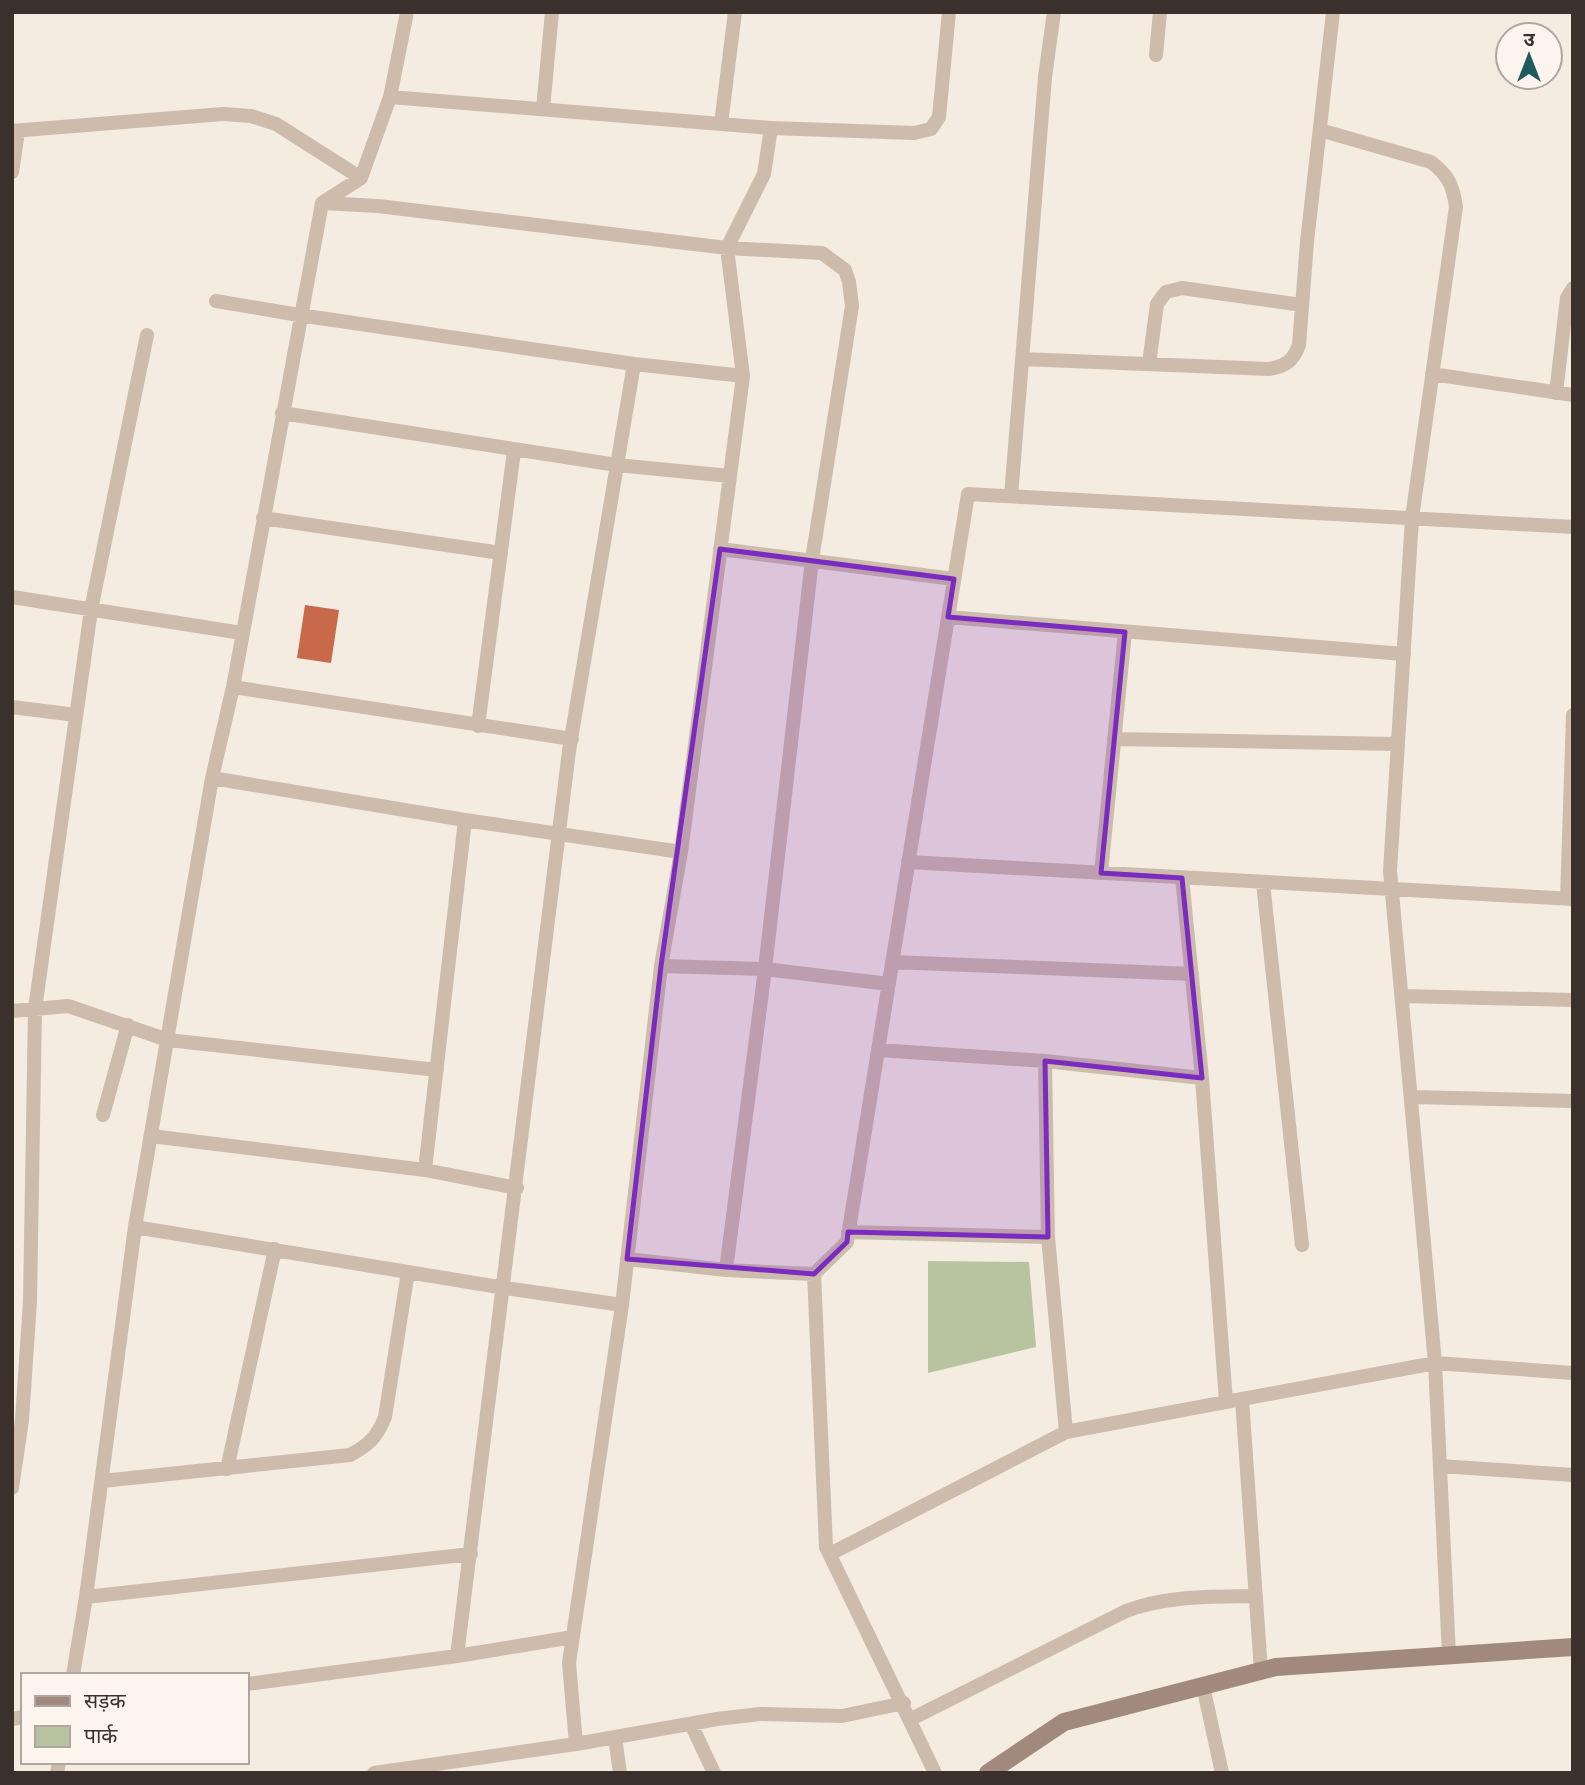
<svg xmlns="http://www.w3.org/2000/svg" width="1585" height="1785" font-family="'Exo 2','Noto Sans Devanagari',sans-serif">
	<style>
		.green { fill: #b8c4a0 }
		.building { fill: #c8694b }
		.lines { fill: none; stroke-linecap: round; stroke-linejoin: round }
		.minor { stroke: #cdbbac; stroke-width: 14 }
		.secondary { stroke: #a18a7d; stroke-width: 18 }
		.marked { fill: #7b2cbf; fill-opacity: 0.2; stroke: #7b2cbf; stroke-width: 5; stroke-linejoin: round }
	</style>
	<rect width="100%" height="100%" fill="#f4ebe1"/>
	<path class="green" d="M928,1261L1029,1262L1036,1347L928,1373Z"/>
	<path class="building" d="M305,605L339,610L331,663L297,658Z"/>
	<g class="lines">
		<path class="minor" d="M1156,55L1160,12
			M390,97L407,12
			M543,109L552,12
			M721,124L735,12
			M771,128L914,133L931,129L939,117L949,12
			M1320,130L1431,162C1448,175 1453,185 1456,207L1412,518L1390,871L1435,1363L1449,1655
			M12,131L223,114L251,116L276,124L361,178
			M12,172L18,132
			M322,203L361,178L390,97L771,128L764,174L727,248L743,376L681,852L661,966L622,1305L569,1663L576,1744L717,1719L760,1714L842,1716L904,1703
			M216,301L299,315L634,364
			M1022,359L1269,369C1286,366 1293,361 1299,345L1307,242L1333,12
			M1149,364L1157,304L1166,292L1182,288L1302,305
			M1432,374L1573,395
			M1556,393L1567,298L1573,288
			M282,413L617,465L730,476
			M1011,496L1045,77L1054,12
			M263,518L501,553
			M720,549L954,579
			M12,597L242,633
			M948,617L1404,654
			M233,687L572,739
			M12,707L76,715
			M478,726L514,451
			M1114,739L1398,744
			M212,778L465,820L681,852
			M908,862L1573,899
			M1101,873L1125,632
			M1182,878L1202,1078L1226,1402
			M1263,883L1302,1245
			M1567,899L1573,715
			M892,962L1192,974
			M661,966L765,969L889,984
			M1402,996L1573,1000
			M12,1011L68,1006L168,1040L437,1070
			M878,1050L1045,1061L1202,1078
			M1045,1061L1048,1237
			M1411,1097L1573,1101
			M103,1115L128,1025
			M151,1136L425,1170L517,1188
			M425,1170L465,820
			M135,1227L505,1288L622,1305
			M848,1232L1048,1237L1066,1432
			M627,1259L726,1270
			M1242,1399L1261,1671
			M1440,1466L1573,1475
			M227,1469L275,1249
			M102,1481L350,1455C369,1445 377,1437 385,1417L408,1272
			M12,1488L22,1420L30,1301L35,1009L91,610L147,335
			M830,1554L1066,1432L1435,1363L1573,1373
			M86,1597L471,1554
			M457,1656L569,751L634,364L743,376
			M73,1675L86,1597L135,1227L212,778L233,687L322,203L378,206L727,248L822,253L845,270L849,282L852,306L812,560L765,969L726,1270L814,1274
			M247,1684L457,1656L573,1637
			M1203,1686L1222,1773
			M12,1719L23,1717
			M911,1719L1126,1611C1168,1595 1212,1597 1256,1596
			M691,1724L714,1773
			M615,1737L620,1773
			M57,1773L59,1762
			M374,1773L576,1744
			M935,1773L826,1547L814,1274L847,1242L968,494L1573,527"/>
		<path class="secondary" d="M988,1773L1064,1722L1276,1667L1573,1647"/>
	</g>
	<path class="marked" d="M720,549L954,579L948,617L1125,632L1101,873L1182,878L1202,1078L1045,1061L1048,1237L848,1232L847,1242L814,1274L627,1259L661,966Z"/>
	<rect width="1585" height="1785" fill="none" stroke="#3b302b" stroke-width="28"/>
	<rect x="21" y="1673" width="228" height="91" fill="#fbf5ee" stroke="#aea6a0" stroke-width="2"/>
	<rect x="35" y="1696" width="35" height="10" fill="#a18a7d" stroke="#aea6a0" stroke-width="2"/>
	<text x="84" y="1708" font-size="21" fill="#3b302b">सड़क</text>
	<rect x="35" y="1726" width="35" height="21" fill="#b8c4a0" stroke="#aea6a0" stroke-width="2"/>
	<text x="84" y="1743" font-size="21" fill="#3b302b">पार्क</text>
	<g transform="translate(1529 56)"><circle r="33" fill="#fbf5ee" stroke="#aea6a0" stroke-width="2"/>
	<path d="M0-5L12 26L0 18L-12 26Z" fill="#1f5a5e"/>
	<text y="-10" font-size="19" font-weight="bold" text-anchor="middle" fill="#3b302b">उ</text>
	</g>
</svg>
